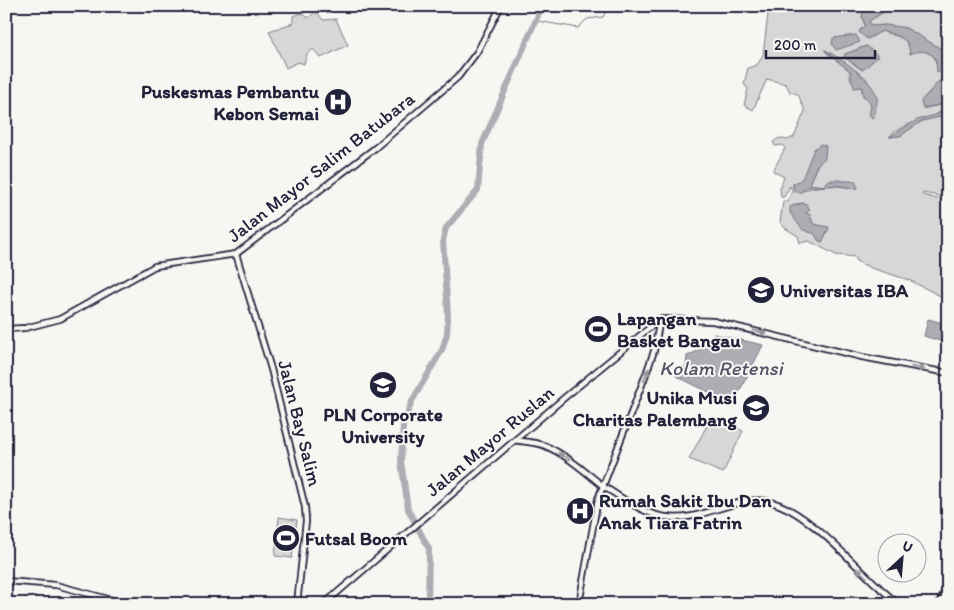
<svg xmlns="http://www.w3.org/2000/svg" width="954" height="610" font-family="Itim,sans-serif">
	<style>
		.green { fill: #d7d7d7; stroke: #7c7c89; fill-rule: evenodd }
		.water { fill: #adadb3; stroke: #757583 }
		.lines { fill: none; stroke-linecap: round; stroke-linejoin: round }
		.stream { stroke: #757583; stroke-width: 1 }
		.river { stroke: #adadb3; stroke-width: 6 }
		.tertiary-casing { stroke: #22223b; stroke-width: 8 }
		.secondary-casing { stroke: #22223b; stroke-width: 9 }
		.tertiary { stroke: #f6f6f2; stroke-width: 4.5 }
		.secondary { stroke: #f6f6f2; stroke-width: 5 }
		.oneway { fill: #9797a0 }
		.labels { text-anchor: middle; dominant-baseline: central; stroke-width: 4; stroke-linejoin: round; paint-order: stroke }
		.poi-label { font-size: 19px; font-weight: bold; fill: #22223b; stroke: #f6f6f2; text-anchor: start }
		.street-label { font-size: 19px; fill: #22223b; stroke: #f6f6f2 }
		.water-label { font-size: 20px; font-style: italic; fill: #535365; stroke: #f6f6f2 }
	</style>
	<rect width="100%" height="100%" fill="#f6f6f2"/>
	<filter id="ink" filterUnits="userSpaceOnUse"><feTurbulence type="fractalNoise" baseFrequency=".02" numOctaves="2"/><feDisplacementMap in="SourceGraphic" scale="10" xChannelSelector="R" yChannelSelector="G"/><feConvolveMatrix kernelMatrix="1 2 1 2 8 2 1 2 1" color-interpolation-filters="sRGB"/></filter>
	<g filter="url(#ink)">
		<path class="green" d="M769,6H824L821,10L825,13L829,6H867L862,16L865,26L859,31L868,39L882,31C896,37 909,36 910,53L922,50L934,56L938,71L946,65L948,56V82L939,81L921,101L923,109L948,103V106C944,108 942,111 938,113C923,122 901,123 889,137L900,136L922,121L948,114V190L939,196L923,193V195L948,202V242L943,244L948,245V300L909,280L871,268L856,261V257L836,255L809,241L800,243L798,236L785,228L780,222L783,201H788L792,190L790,186L784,197H781L780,187L784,177L773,171L785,148L782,145L775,146L773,142L779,138L787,140L794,137L805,111L798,94L790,92L786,84L767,79L753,110L744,105L748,89L744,84L748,68L757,65L763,55ZM866,46L878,57L862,70L844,57L845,54ZM826,50L865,77L869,83L874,111L871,110L870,100L863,96L861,86H857L850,79V71L828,54ZM821,144L818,164L809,184L823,186C833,175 845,179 853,189C836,184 814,184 799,193L793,188V184C812,180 805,153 821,144ZM803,203L807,204L806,213L810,215L813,224L829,228L822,242L818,240L817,235L790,213L794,204Z
			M883,6H901L904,9L906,6H948V13L938,12L948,17V53L906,28L886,25L871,26L869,21L882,13Z
			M316,11L323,20L336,19L348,45L321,58L313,49L307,54L304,64L298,62L286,68L269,31L293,23V16L303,13L308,18Z
			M712,416L743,431L723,473L689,459Z
			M279,517L297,520L292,558L275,556Z"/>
		<path class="water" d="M867,6L884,7L882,13L869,21L871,26L886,25L906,28L948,53L944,68L937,72L936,59C928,50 921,50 910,54C908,34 898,37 882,31L867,39L859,32L865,26L862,16Z
			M856,35L860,42L836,50L832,44L833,38Z
			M867,46L878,56L863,70L844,57L845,54Z
			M824,50C837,55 876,82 877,98C878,104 874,110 874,117L872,118L869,114C873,103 871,103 863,95L862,87L854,88L850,71Z
			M942,79L948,82V103L923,108L921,101Z
			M948,106V114L945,116L922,121L900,136L889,137L917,120L938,114Z
			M821,144L826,146L825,158L817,165L809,184L823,186L828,181H855L858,188C851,190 848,186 841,186C830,184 820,188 808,187L799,193L794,191L793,184L802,179L814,149Z
			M803,203L810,209L806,213L810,215L813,224L829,227L822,242L818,240L815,234L803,230L790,213V207Z
			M928,319L947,324L943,342L924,336Z
			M714,334L763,345L733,404L676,376L675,368L686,367L687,356L708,346Z"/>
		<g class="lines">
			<path class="stream" d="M537,21L578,28L587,19L603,17L609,6"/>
			<path class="river" d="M428,604L429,549L408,509L401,461L403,426L412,401L442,350L447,334L448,316L443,240L446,228L478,190L482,144L542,6"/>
			<defs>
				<path id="tertiary" d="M236,254L271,369L305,507L306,521L297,604
					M6,329L25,328L60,319L155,266L236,254L375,148L458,77L477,52L501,6
					M515,440C524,442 534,442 543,445C566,454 584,471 603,486
					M604,487C623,498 643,514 666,517C701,523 735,494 771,502C814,513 862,577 899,604
					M6,581L56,585L127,604
					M324,604L564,398L660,319L713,321L862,357L948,373
					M579,604L598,499L646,374L654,351L660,319"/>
				<path id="secondary" d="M939,604L948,586"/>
			</defs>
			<use href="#tertiary" class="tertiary-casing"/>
			<use href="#secondary" class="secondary-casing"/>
			<use href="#tertiary" class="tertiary"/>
			<use href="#secondary" class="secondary"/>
		</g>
		<defs><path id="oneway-solid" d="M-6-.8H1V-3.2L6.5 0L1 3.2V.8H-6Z" transform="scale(1.25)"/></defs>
		<g class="oneway">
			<use href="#oneway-solid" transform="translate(760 332) rotate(13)"/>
			<use href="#oneway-solid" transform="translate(918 368) rotate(11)"/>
			<use href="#oneway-solid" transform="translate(646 375) rotate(-70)"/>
			<use href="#oneway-solid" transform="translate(564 456) rotate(-149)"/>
			<use href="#oneway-solid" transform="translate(862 573) rotate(-137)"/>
		</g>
	</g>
	<defs>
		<symbol id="hospital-disc" viewBox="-11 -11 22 22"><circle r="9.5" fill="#22223b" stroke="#f6f6f2"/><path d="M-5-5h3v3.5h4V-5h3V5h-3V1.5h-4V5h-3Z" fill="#fff"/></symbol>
		<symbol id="university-disc" viewBox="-11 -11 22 22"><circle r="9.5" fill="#22223b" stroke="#f6f6f2"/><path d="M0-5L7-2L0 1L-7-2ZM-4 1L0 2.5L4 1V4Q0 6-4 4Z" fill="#fff"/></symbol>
		<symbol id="stadium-disc" viewBox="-11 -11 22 22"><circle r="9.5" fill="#22223b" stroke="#f6f6f2"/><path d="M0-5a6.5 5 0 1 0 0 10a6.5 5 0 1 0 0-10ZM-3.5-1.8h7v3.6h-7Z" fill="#fff"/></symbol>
	</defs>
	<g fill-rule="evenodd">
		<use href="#hospital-disc" x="322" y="86" width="32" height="32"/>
		<use href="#university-disc" x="745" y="274" width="32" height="32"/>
		<use href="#stadium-disc" x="582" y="313" width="32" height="32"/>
		<use href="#university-disc" x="367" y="369" width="32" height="32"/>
		<use href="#university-disc" x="740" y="392" width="32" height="32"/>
		<use href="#hospital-disc" x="564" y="495" width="32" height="32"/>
		<use href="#stadium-disc" x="270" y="522" width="32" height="32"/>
	</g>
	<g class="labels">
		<g class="poi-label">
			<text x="319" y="91" text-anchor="end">Puskesmas Pembantu<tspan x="319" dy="22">Kebon Semai</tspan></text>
			<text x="780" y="290">Universitas IBA</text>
			<text x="617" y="318">Lapangan<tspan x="617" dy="22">Basket Bangau</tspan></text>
			<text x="737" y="397" text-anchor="end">Unika Musi<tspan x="737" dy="22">Charitas Palembang</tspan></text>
			<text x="383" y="414" text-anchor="middle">PLN Corporate<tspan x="383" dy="22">University</tspan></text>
			<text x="599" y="500">Rumah Sakit Ibu Dan<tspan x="599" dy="22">Anak Tiara Fatrin</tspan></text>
			<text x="305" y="538">Futsal Boom</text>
		</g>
		<g class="street-label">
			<text transform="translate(321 167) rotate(-38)">Jalan Mayor Salim Batubara</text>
			<text transform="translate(300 423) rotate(76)">Jalan Bay Salim</text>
			<text transform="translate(490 441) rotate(-40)">Jalan Mayor Ruslan</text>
		</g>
		<g class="water-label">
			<text x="721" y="368">Kolam Retensi</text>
		</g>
	</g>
	<rect width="954" height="610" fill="none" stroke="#f6f6f2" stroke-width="25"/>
	<rect x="12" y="12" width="929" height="585" fill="none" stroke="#22223b" stroke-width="2" filter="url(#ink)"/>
	<g transform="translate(902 558) rotate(26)"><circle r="24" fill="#f6f6f2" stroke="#a1a1a9"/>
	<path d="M0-4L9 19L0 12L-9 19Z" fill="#22223b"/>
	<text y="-8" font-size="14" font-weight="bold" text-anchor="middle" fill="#22223b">U</text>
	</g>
	<path d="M766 50v8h109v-8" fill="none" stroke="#22223b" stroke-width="2.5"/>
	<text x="774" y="50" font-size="15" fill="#22223b" stroke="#f6f6f2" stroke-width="4" paint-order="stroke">200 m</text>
</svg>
